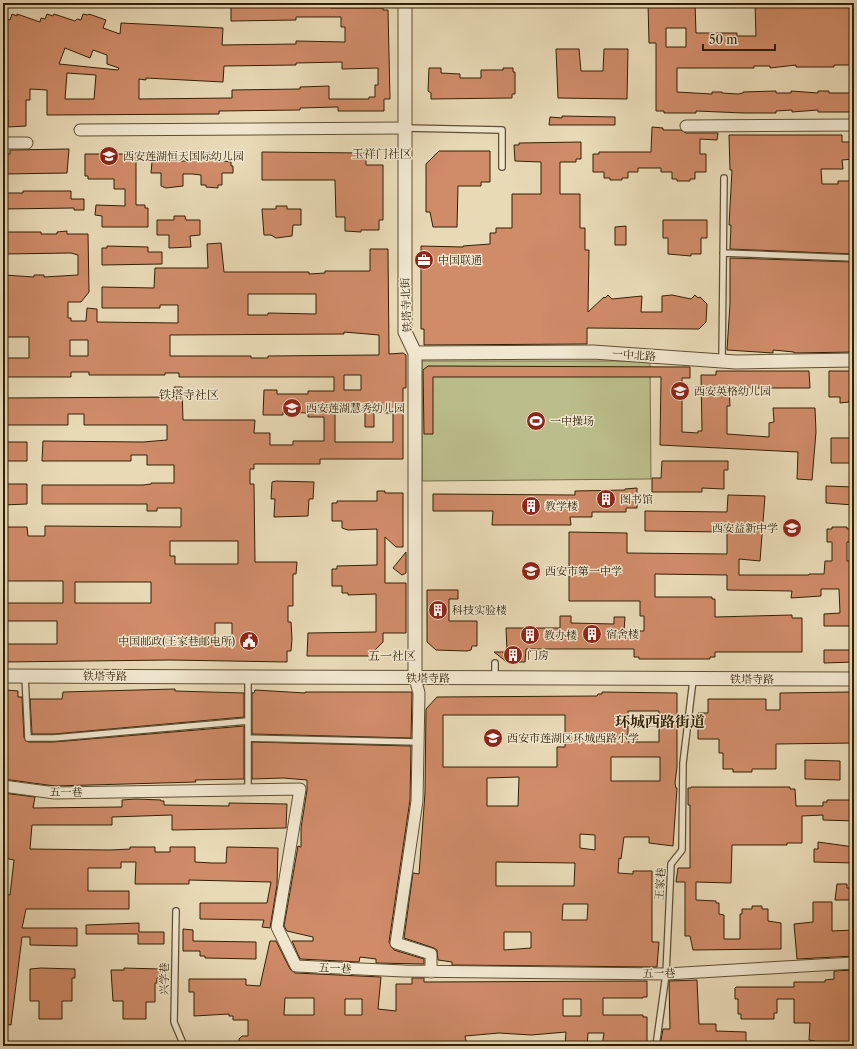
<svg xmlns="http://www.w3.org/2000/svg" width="857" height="1049" font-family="'Libre Caslon Text','Noto Serif SC',serif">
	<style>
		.green { fill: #bbbe8b; stroke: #766f48 }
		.building { fill: #d08b69; stroke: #312005; fill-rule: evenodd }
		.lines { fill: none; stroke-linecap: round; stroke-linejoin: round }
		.service-casing { stroke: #5f4e32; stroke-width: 8 }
		.minor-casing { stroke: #5f4e32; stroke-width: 13 }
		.tertiary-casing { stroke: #5f4e32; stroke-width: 15 }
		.service { stroke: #f1e7d0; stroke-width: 5.5 }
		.minor { stroke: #f1e7d0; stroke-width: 11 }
		.tertiary { stroke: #f1e7d0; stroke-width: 13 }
		.labels { text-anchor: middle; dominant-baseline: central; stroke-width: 3; stroke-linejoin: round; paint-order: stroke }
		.poi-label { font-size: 11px; fill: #312005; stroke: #f1e7d0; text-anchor: start }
		.street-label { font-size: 11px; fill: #312005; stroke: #f1e7d0 }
		.neighbourhood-label { font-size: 12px; fill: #312005; stroke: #f1e7d0 }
		.district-label { font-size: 15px; font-weight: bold; fill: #312005; stroke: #f1e7d0 }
	</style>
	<rect width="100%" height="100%" fill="#e9dab7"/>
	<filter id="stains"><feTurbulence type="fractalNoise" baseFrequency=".005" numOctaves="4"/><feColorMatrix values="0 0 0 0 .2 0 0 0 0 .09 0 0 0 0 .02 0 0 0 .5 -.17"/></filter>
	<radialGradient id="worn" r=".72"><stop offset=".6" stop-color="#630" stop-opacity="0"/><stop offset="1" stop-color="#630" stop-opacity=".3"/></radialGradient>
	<path class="green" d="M422,361H650L651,479L422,481Z"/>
	<path class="building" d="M231,3H331V8H383V10H388L390,99H384V111H338V107L300,108V110L219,111V114L47,115V90L30,89V100H26V126L8,127V100H4V88H3V28L6,19L10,20L12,14L17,16V14L40,22L41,18L45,19L47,14L53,16L54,14L75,21L77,19L81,20L83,14L88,15L89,14L106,20L103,28L120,34L121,23L223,28L222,45L296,44V41L345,42V27H341V17H296V20L231,21ZM65,48L90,58L93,50L107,55V64L119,68L118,70L59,64ZM342,62V69L378,68V85H375V97H369V99H329V86L300,87V89L232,90V98L139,99V79L146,80V78L223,82L224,66L296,65V63ZM67,73L96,75L94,99H65Z
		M648,3H695L696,33H737V36H756L755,3H854V65H834V67H796V65L770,68V66H754V68H677V92L712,94V92H722V93L738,94L743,93V92L776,91V93H791V91L818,93V91H829V93H854V110H851V112H818V110L792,112V110L776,111V113H744L696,111V113H664V111H656V43H649ZM666,28H686V47H666Z
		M556,49H579L581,71H603L604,49H628L627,99L558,98Z
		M429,68H441V73L460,74V78H481V70H503V68H513V72H515V94H512V98L431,99V93L428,91Z
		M562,116L615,117V125H549L550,117L562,118Z
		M652,127L663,128V130H681L686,133H718L717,140L700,139V154H706V172H695V179H690V181H677V179H672V172H661V168H638V172H628V178H622V180H610V178H604V172H593V154H599V152H651Z
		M729,135H842V142H854V159L842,160L843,169H821L822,184H838V181H854V254L730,249L731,225H729L732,170H730Z
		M581,142V159H576V162H560V194H580V228H585V250H589L588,312L604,297L605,298L608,295L612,299L642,296L641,312H662V296L672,295L691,299L695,295L698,298L700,297L707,304L706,322L699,329L587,328V344L424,345V329H421V246L463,247V246L490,244V233H496V228H512V194H541V162L515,161L514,145H519V143Z
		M69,149L67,173L3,174V156H5V154H10V150Z
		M439,151H490V182H481V186H458L457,227H433L430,212H426V164Z
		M262,152L366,153V165H383V220H379V230H361V232L345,231V217H336L335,180H262Z
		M85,154H136V205H145V208H148V227H102V216L95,215L96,205L125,206V189H114V179H88V176H85Z
		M206,155L217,156V160L231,162V166H233V173H222V185H218V188L206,187V185H201V175L192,174H183V186L166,188L161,186V173H151L152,162L166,160V156H177V160L181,161H202L206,160Z
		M23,191H71V199H84V210H74V208L3,209V193H23Z
		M276,206H287V209H301V225H293L292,236L276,238L271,235H264L262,209H276Z
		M174,216H185L186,220H200V235L190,236L191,247L169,248V235H157V220H174Z
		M663,220H707V238H701V254H691V256L668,254V238H663Z
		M626,226V245H615V227Z
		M67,231V234H88L89,292L81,302H68V318H71V321H86L87,308L97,309V322L178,323V305H160V308H102V287L154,288L155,268H208L207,244L221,243L224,272H309V274L325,273V271H370V249H388L389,354L403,353L406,355V388H403V459H320V464H254V469H250V484H254L255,562H297L296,574H293V606H288V622H291L292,639L291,651H287V662L170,660L3,662V644H57V621H3V603H63V581H3V527H27L28,536H45V526L181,527V508H157V511H147V504H42V485H143L151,484V483H174V465H147V455H131V461H42L43,441L143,442L167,440V425H84V414H68V425H3V398L174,397V387H182L183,420H255L254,433H270V445H293V441H324V417H308V413L283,412V415H263L264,390H277V394H308V391H334V377H179V373H165V375H89V372H71V377H3V358H29V337H3L4,275L34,277V275H44V277L78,275V255L71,253L3,254V232H41V234H57V232ZM248,294H316V314L268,313V315H248ZM344,332L379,335V355L268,356V358H251V356H170V335L344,334ZM70,340H88V356H70ZM344,375H361V390H344ZM335,410H365V427H374V413H393V442H335ZM170,541H238V564H175V556H170ZM75,582H151V603H75ZM215,623H232V646H215Z
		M107,246L148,247V252H162V264L102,265V248H107Z
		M730,258L854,262V352L794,353V352L773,350V353L727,350L730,304Z
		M428,366L690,367V378H682V432L698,433V431H702L701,375H716V371H809L810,388H729L730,406H727V434L769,437V423L774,422L773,408H815L816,432L812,480L797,479L798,452L660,445L661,377H433V434H424L423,370Z
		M829,371H854V397L849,400V402L840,403V397H829Z
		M831,438H853L854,457H851V463H831Z
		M3,442H27V461H3Z
		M662,461H728V470H724V489L702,488V492H652V478H661Z
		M276,481L314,482L313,499H309L308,516L274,517L275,499H271L272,482Z
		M3,484H27V504L3,505Z
		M826,486L854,487V505L826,503Z
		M637,488V508H626V512H592V517H570L571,525H492L493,511H433V494L575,495V491L625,490V489Z
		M377,491H385V493H403V547H396L385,537V583H406V633H383V642L369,656H307L308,633L376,632V594L348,595V593H342V586H332V569H337V566L377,565V529L348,530L342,528V521H332V503H337V501H377Z
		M728,495L765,496L760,561L739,559V575H809V574H824L825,561H832V542H827V529H832V527H847V529H854V542H847V561H854V626H824V614L840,613L839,589H821V596L791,598L792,591L727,590V575L655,574V597H712V599H715V617L792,615V618H802V652H715V657H710V659H639V657H634V649H526L525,662H507L494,652H507L506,628H560V616H571V623L614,624V617H625L624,631H644V616H640V601H569V532L627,533V553L727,554V532L645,531V511L727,512Z
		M406,552V573L402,575L393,568Z
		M427,590H458V599H449V621H477V646H472L471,650L467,651L436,650L427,642Z
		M824,650H854V662L824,663Z
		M175,689V691L244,693V717L54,734H32L30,699H62L63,692Z
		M6,690L18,691V697H22L24,738L28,742H54L244,726V779L195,780L196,782L55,786L3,779V691Z
		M255,690L305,693V692H412L411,738L252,734V693H254Z
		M602,692L677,693V767L675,783L676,788H677L673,846L649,843V837H624L621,859L619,858L618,873L633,874V871H652V942H659L657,967L452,965V962L438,960L437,950L434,948L404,938L413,873L419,874L425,793L426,709L437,697L597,696L598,694H602ZM628,711H659V742H628ZM443,715H565V747H557V767H443ZM611,757H660V781H611ZM519,777L518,806H487V778ZM580,834L595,835V850L580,848ZM496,862L575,863L574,886H496ZM563,904H588L587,920H562ZM504,932H531V948L504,950Z
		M850,692L852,720H854V743L776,744V769H752V772H733V769H723V753H719V739H698V713H708V699H766V710H780V693Z
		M252,742L411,746L410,800L389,942L394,950L424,959V964L376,963V959L360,957L359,962L300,959L292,941H313V937L287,931L284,926L298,846L301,847V828L307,790V780L283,778L252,779Z
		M805,760L840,761V780L805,779Z
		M691,787H790V789H795L796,806H823V802H827V800H854V821L823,820V815L802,816V843H787V845H732L731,883L696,882V900L716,901V903H719V914L724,915V939H740V914H742V909H752V906H762V909H768V921L781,923V949L693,950L690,936H685V882H676L678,868H690V805H688V788H691Z
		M3,793L35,797L33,808L122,807V800L136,799L161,800V801H164V805L229,806V803L287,804L286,828L172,830V815L112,817V825H32L30,849L110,850L130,849V847H155V852H170V847H195V862L212,863H226L227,847L278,848L277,885L270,928L262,927L264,920L200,919V903H267L271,882L189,880V884H135L136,862H121V868H88V891H129V909H26L22,928H77V946L30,945V937H22L11,1025L3,1024V894L10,895L14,860L4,858L5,851L3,850Z
		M818,842L854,847V863L814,862V849H818Z
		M837,884H847V888H854V900H835Z
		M813,902H832V931L854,930V956L797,959L794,924L813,922Z
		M139,923V932H164V944H138V934H86V925Z
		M183,929L193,930V941L256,942V959L205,958V956H200V951H183Z
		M270,941H276L290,969L295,973L381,977L378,1009L396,1011V984H412V978H424V982L647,981V997H643V998H603V1015H643V1017H647V1046H602L604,1033H588L587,1046H565L566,1032L531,1035L499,1033L465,1036L467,1046H239V1039L242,1036H248V1020H233V1016H229V1014L194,1016V992H189V979H246V985L260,986ZM285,998H314V1015H284ZM345,999H362V1015H345ZM563,999H581V1016H563Z
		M41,968L75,969V978H72V1001H62V1019H39V1001H30V969Z
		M124,968L160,969V978H157V983H155V1002H146V1019H123V1001H113L111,970H124Z
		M854,970V992H851L854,1046H814L815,1041L809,1040L810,1023H794V999H777V1013H774V1019H741V1014H738V999H735V988L736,987H794V982H825V980L834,979V971Z
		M697,980L699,1024H716V1031L746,1032V1046H660L663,1029H670L669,981Z"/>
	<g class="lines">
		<defs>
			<path id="service" d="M404,128L502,130V167
				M723,253L854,258
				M722,361L724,178
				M495,663V678
				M25,676L28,738H54L248,721
				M248,738L417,742
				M248,790V676
				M176,911L174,1022L184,1046
				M656,1046L666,974L671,864L682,850L683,763L693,680"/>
			<path id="minor" d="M686,126L854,125
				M80,130L404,128
				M3,143H27
				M415,678L419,693L417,801L396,943L431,954V972
				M3,786L55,793L300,789L277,927L296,966L404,971L666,974L854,963"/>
			<path id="tertiary" d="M405,3V332L415,353V678
				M415,353L593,352L736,362L854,360
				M3,676C287,675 570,680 854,679"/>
		</defs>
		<use href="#service" class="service-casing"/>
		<use href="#minor" class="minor-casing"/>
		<use href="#tertiary" class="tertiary-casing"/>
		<use href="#service" class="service"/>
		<use href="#minor" class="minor"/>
		<use href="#tertiary" class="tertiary"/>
	</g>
	<defs>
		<symbol id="school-disc" viewBox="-11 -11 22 22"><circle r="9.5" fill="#8f2418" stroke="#f1e7d0"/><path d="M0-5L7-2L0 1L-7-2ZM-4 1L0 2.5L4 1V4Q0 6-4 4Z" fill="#fff"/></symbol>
		<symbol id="office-disc" viewBox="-11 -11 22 22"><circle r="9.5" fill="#8f2418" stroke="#f1e7d0"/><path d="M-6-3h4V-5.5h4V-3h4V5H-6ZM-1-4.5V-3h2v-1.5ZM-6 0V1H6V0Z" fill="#fff"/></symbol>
		<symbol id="stadium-disc" viewBox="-11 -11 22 22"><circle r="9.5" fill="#8f2418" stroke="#f1e7d0"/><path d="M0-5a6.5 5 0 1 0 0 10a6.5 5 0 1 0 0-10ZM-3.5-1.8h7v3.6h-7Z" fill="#fff"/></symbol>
		<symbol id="building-disc" viewBox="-11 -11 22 22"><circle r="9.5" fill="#8f2418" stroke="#f1e7d0"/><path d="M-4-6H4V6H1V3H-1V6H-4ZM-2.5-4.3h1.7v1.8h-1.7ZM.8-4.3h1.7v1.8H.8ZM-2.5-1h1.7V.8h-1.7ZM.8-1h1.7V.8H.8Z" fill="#fff"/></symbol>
		<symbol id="civic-disc" viewBox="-11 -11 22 22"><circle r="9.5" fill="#8f2418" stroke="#f1e7d0"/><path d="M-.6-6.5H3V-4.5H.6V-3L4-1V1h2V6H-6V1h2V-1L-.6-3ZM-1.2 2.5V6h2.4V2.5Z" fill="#fff"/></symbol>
	</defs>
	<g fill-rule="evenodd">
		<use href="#school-disc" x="98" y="145" width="22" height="22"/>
		<use href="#office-disc" x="413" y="249" width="22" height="22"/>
		<use href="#school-disc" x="669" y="380" width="22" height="22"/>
		<use href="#school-disc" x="281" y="397" width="22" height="22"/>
		<use href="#stadium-disc" x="525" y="410" width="22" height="22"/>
		<use href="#building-disc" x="595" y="488" width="22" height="22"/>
		<use href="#building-disc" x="520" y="495" width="22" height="22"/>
		<use href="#school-disc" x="781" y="517" width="22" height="22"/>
		<use href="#school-disc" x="520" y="560" width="22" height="22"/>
		<use href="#building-disc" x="427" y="599" width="22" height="22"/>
		<use href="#building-disc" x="581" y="623" width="22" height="22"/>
		<use href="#building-disc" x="519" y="624" width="22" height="22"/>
		<use href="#civic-disc" x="238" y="630" width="22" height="22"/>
		<use href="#building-disc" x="502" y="644" width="22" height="22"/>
		<use href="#school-disc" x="482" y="727" width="22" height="22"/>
	</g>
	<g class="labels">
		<g class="poi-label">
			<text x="123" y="156">西安莲湖恒天国际幼儿园</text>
			<text x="438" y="260">中国联通</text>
			<text x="694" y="391">西安英格幼儿园</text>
			<text x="306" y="408">西安莲湖慧秀幼儿园</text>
			<text x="550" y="421">一中操场</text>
			<text x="620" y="499">图书馆</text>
			<text x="545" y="506">教学楼</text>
			<text x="778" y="528" text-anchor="end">西安益新中学</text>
			<text x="545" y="571">西安市第一中学</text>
			<text x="452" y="610">科技实验楼</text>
			<text x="606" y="634">宿舍楼</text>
			<text x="544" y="635">教办楼</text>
			<text x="235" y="641" text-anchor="end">中国邮政(王家巷邮电所)</text>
			<text x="527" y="655">门房</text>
			<text x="507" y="738">西安市莲湖区环城西路小学</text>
		</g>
		<g class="street-label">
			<text transform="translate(406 305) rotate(-93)">铁塔寺北街</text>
			<text transform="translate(634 355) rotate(4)">一中北路</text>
			<text x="105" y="676">铁塔寺路</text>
			<text x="428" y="678">铁塔寺路</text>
			<text x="752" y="679">铁塔寺路</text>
			<text transform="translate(66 792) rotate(1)">五一巷</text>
			<text transform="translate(660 884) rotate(-86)">王家巷</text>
			<text transform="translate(335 968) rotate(3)">五一巷</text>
			<text transform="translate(659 973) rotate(-1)">五一巷</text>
			<text transform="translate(164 979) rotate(-89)">兴学巷</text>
		</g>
		<g class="neighbourhood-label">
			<text x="382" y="153">玉祥门社区</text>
			<text x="189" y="394">铁塔寺社区</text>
			<text x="392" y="655">五一社区</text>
		</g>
		<g class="district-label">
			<text x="660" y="721">环城西路街道</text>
		</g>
	</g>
	<rect width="857" height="1049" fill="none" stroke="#e9dab7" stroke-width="16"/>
	<rect x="4" y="4" width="849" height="1041" fill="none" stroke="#312005" stroke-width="2"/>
	<rect x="8" y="8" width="841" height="1033" fill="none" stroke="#312005"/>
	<path d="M703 44v6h72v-6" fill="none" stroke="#312005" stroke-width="2"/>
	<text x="709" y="44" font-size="12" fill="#312005" stroke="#f1e7d0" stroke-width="3" paint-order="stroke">50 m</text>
	<rect width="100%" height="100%" filter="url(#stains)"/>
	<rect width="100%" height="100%" fill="url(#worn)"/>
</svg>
